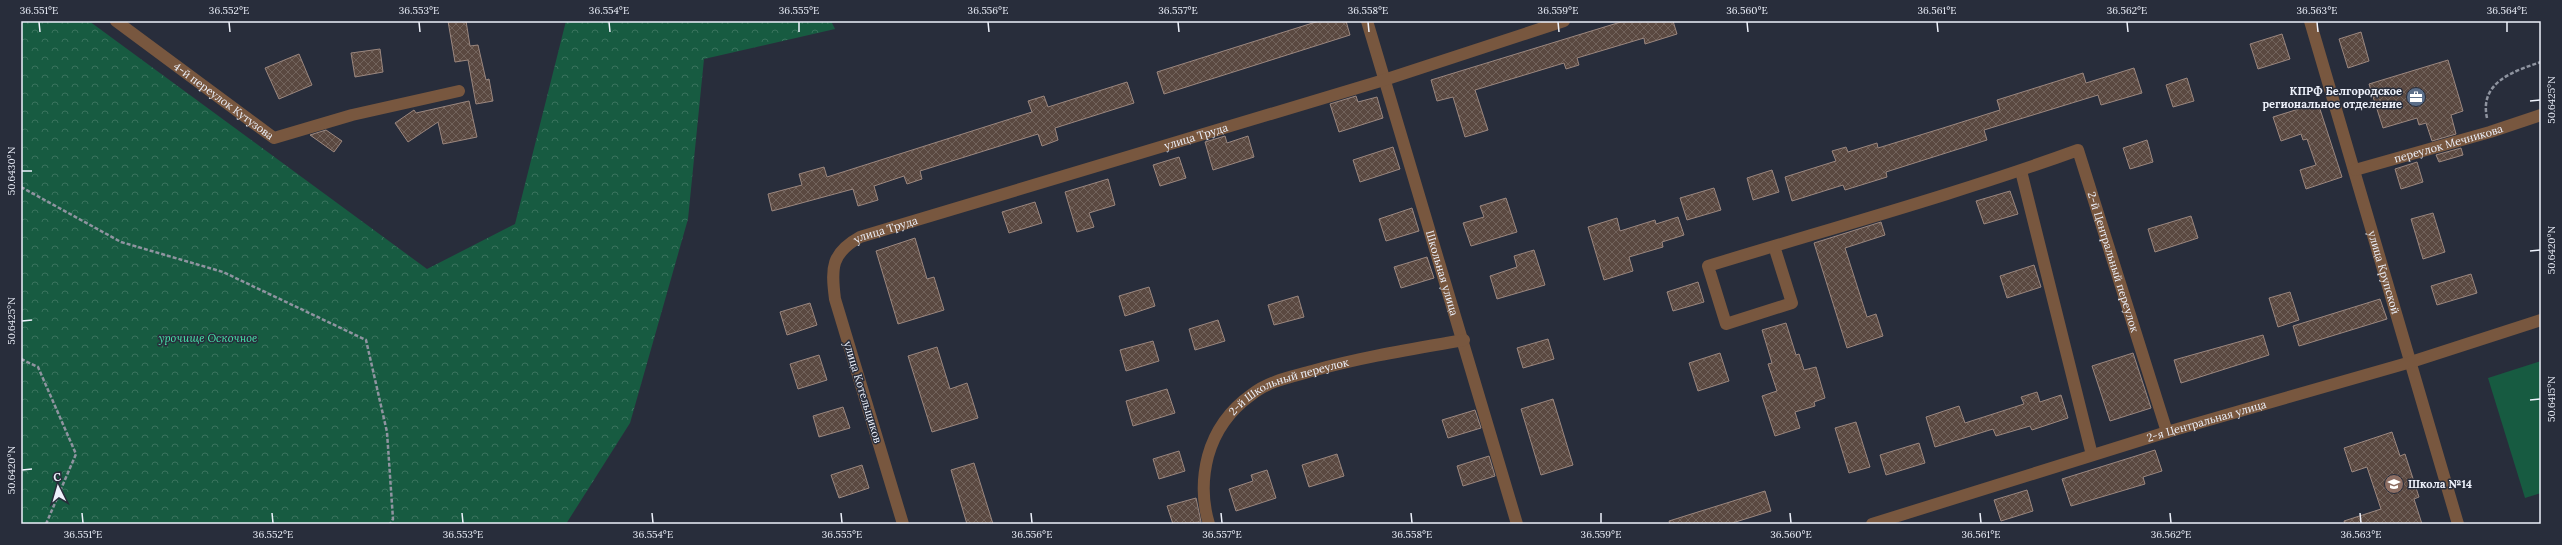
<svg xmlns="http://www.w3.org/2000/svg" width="2562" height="545" font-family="Lora,serif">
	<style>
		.forest { fill: url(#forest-crowns) }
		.pitch { fill: #175b41 }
		.building { fill: url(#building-cross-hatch); stroke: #9b877f }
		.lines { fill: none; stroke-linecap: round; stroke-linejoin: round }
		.path { stroke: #8f94a0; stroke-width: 2.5; stroke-dasharray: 4 2; stroke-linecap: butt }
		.street { stroke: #78573f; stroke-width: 12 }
		.ticks { fill: none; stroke: #edf1fb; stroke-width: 1.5 }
		.labels { text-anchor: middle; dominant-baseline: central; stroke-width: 3; stroke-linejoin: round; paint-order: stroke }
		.poi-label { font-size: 11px; font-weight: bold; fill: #edf1fb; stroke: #282d3b; text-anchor: end }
		.street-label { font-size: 11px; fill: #edf1fb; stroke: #282d3b }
		.park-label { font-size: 11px; font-style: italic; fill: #47e7ac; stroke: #282d3b }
		.neatline { fill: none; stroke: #edf1fb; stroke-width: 1.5 }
		.ticks-label { font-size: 10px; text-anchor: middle; fill: #edf1fb }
	</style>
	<defs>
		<pattern id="forest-crowns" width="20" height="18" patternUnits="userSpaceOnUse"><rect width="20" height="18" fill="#175b41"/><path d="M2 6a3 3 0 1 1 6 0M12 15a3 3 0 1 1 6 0" fill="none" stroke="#39735d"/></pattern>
		<pattern id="building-cross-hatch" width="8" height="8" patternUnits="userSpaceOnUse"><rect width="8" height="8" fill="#5a4840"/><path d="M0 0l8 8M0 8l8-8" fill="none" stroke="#72635c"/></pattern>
	</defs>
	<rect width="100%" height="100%" fill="#282d3b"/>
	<path class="forest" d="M21,21H89L427,269L515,224L566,21H831L835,29L704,59L688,219L630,423L566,524H21Z"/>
	<path class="pitch" d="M2541,361V493L2525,498L2488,378Z"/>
	<path class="building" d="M448,21H466L470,46L478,45L486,80L489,79L493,101L476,104L468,60L455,62Z
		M1319,21H1346L1350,35L1164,94L1157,72Z
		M1624,21H1673L1677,34L1645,44L1644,38L1577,58L1579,65L1566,69L1564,63L1475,90L1488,130L1465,137L1453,97L1437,101L1431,80Z
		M2361,32L2369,61L2348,68L2339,39Z
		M2282,34L2290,59L2258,69L2250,44Z
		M380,49L383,72L355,77L351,53Z
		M299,54L312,85L279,99L265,68Z
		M2448,60L2463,111L2451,115L2456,134L2432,141L2426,123L2419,125L2417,118L2383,128L2369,84Z
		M2134,68L2142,93L2101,105L2098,95L1984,130L1987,140L1886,172L1887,177L1845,190L1843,185L1792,201L1785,177L1836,161L1832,151L1846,147L1848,152L1877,143L1878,148L1943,128L2000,110L1997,100L2083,73L2086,83Z
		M2187,78L2194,101L2173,107L2166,85Z
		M1127,82L1134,103L1055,128L1058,140L1042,146L1038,134L920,171L922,179L907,184L904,176L874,186L878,200L858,206L853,189L772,211L768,194L802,185L799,174L824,167L827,177L1032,112L1028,101L1044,96L1048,107Z
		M1356,96L1358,102L1377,97L1383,118L1339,132L1330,104Z
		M469,101L477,137L443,144L438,122L408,142L395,123L414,110L416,113Z
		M2318,103L2342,177L2306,189L2300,170L2316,165L2307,139L2303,140L2301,134L2281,141L2273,117Z
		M326,130L342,141L334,152L310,135Z
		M1225,136L1227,143L1248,136L1254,157L1213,170L1205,142Z
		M2147,140L2153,162L2130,169L2123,148Z
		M1393,147L1400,169L1360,182L1353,160Z
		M2461,148L2463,155L2439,162L2436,155Z
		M1179,157L1186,178L1160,186L1153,165Z
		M2417,162L2423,182L2401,189L2395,169Z
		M1772,170L1779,192L1753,200L1747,178Z
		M1108,179L1115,205L1089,213L1094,227L1077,232L1065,192Z
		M1714,188L1721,210L1687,220L1680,198Z
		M2010,191L2018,214L1984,224L1976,201Z
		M1506,198L1517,232L1471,246L1463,223L1484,217L1480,206Z
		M1035,202L1042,223L1009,233L1002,212Z
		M1412,208L1419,231L1386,241L1379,219Z
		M2433,213L2445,252L2423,259L2411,219Z
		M2191,216L2198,238L2155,252L2148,229Z
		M1678,217L1684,235L1662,242L1663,247L1629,257L1633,271L1604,280L1588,227L1617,218L1620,231L1655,220L1656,224Z
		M1881,222L1885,235L1845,248L1867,317L1876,314L1883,336L1847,348L1814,243Z
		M915,238L927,279L934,277L944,310L898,324L876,251Z
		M1534,250L1545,285L1497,299L1490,276L1517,267L1514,256Z
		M1427,257L1434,278L1401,288L1394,267Z
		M2034,265L2041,287L2007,298L2000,276Z
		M2471,274L2477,293L2437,305L2431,286Z
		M1698,282L1704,302L1673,311L1667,292Z
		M1149,287L1155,306L1125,316L1119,296Z
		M2290,292L2299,320L2278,327L2269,298Z
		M1298,296L1304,317L1274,325L1268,305Z
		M2380,299L2387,319L2299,346L2293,326Z
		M810,303L817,325L787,335L780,312Z
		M1218,320L1225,341L1195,350L1189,329Z
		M1786,323L1796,355L1799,354L1804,370L1816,367L1825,398L1814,402L1815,406L1795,412L1800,428L1775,436L1762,396L1777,391L1768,364L1772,363L1762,330Z
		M2263,335L2269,355L2181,383L2174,360Z
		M1548,339L1554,359L1523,368L1517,348Z
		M1153,341L1159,361L1126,371L1120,350Z
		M937,347L950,389L967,383L978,418L932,432L908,356Z
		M1720,353L1729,381L1698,391L1689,363Z
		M2133,353L2151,408L2110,421L2092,366Z
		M819,355L827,380L798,389L790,364Z
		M1167,389L1175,413L1133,426L1126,401Z
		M2037,392L2040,402L2061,395L2068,418L2032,430L2030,426L1996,436L1993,429L1935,447L1926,417L1959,406L1965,423L2024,404L2021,397Z
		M1553,399L1573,465L1541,475L1521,409Z
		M843,407L850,428L819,437L813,416Z
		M1475,410L1481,428L1448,438L1442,420Z
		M1856,422L1870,467L1849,473L1835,428Z
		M2392,432L2400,456L2405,454L2419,497L2414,499L2422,524H2345L2344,521L2381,509L2367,467L2352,472L2344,448Z
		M1919,443L1925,463L1886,475L1880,455Z
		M2155,450L2162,471L2143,477L2145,484L2071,506L2062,479Z
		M1179,451L1185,471L1159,479L1153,459Z
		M1337,454L1344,476L1309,487L1302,465Z
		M1489,456L1495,476L1463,486L1457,466Z
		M974,463L993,524H967L951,470Z
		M862,465L869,488L839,498L831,475Z
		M1267,470L1276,498L1236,511L1229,489L1253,481L1251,475Z
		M2027,490L2033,511L2001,521L1994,500Z
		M1765,491L1771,511L1729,524H1670L1669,521Z
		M1196,498L1201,522L1173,524L1167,506Z"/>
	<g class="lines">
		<path class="path" d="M2487,118C2479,82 2514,71 2541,62
			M21,187L121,242L223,272L366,340L387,432L393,519L390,524
			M21,359L38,367L76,454L46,524"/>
		<g class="street">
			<path id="s1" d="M116,21L274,138L352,115L459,91"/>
			<path id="s2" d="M1367,21L1517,524"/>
			<path id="s3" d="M2310,21L2458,524"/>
			<path id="s4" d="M2355,170L2490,132L2541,115"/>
			<path d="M2021,171L2092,455"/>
			<path id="s5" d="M1774,246L1792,303L1726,324L1708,266C1832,228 1957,194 2078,150L2167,432"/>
			<path id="s6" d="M903,524L835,299C831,268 831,253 860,237L1384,80L1564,21"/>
			<path id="s7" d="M1209,524C1202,501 1202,479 1208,456C1215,431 1230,410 1251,395C1268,381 1291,377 1312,371C1362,357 1413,349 1464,340"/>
			<path id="s8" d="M1872,524L2167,432L2411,362L2541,320"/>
		</g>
	</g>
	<path class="ticks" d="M39,22L40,32M229,22L230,32M419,22L420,32M609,22L610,32M799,22V32M988,22L989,32M1178,22L1179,32M1368,22L1369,32M1558,22L1559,32M1747,22L1748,32M1937,22L1938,32M2127,22L2128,32M2317,22L2318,32M2507,22V32M2530,101L2540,100M22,171H32M2530,251L2540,250M22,321L32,320M2530,400L2540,399M22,470L32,469M82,513L83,523M272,513L273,523M462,513L463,523M652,513L653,523M841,513L842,523M1031,513L1032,523M1221,513L1222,523M1411,513L1412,523M1601,513V523M1790,513L1791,523M1980,513L1981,523M2170,513L2171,523M2360,513L2361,523"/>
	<defs>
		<symbol id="office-disc" viewBox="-11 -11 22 22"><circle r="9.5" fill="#5c6f8a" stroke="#282d3b"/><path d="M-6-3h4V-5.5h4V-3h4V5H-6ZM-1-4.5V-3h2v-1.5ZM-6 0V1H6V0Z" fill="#fff"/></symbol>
		<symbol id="school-disc" viewBox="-11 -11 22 22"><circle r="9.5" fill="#8d6e63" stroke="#282d3b"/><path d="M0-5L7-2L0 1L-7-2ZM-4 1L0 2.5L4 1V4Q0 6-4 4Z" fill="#fff"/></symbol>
	</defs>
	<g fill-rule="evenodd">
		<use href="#office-disc" x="2405" y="86" width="22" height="22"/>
		<use href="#school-disc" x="2383" y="473" width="22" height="22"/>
	</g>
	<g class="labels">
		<g class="poi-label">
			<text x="2402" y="91">КПРФ Белгородское<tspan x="2402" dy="13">региональное отделение</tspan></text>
			<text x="2408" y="484" text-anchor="start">Школа №14</text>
		</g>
		<g class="street-label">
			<text stroke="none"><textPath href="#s1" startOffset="134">4-й переулок Кутузова</textPath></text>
			<text stroke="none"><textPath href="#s6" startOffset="659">улица Труда</textPath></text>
			<text stroke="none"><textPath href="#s4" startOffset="97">переулок Мечникова</textPath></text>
			<text stroke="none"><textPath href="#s6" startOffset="335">улица Труда</textPath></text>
			<text stroke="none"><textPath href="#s5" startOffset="695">2-й Центральный переулок</textPath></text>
			<text stroke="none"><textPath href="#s2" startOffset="263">Школьная улица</textPath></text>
			<text stroke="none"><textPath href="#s3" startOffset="262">улица Крупской</textPath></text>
			<text stroke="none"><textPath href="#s7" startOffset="183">2-й Школьный переулок</textPath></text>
			<text transform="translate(863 392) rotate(73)">улица Котельщиков</text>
			<text stroke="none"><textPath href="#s8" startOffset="350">2-я Центральная улица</textPath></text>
		</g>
		<g class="park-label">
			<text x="208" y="338">урочище Оскочное</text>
		</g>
	</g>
	<rect width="2562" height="545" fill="none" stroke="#282d3b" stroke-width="44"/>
	<g transform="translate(58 487) rotate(355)" stroke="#282d3b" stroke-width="3" paint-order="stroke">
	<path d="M0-3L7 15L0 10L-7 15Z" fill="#edf1fb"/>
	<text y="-6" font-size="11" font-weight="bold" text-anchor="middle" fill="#edf1fb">С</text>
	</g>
	<rect x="22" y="22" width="2518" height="501" class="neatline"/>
	<g class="ticks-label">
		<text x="39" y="14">36.551°E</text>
		<text x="229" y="14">36.552°E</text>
		<text x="419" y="14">36.553°E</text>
		<text x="609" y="14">36.554°E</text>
		<text x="799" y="14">36.555°E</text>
		<text x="988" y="14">36.556°E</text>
		<text x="1178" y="14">36.557°E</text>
		<text x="1368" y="14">36.558°E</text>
		<text x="1558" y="14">36.559°E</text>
		<text x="1747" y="14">36.560°E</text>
		<text x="1937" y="14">36.561°E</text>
		<text x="2127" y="14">36.562°E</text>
		<text x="2317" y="14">36.563°E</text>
		<text x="2507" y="14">36.564°E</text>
		<text transform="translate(2551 100) rotate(-90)" y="4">50.6425°N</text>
		<text transform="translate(11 171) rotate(-90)" y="4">50.6430°N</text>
		<text transform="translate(2551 250) rotate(-90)" y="4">50.6420°N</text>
		<text transform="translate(11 321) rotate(-90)" y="4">50.6425°N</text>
		<text transform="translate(2551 399) rotate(-90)" y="4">50.6415°N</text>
		<text transform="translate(11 470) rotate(-90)" y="4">50.6420°N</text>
		<text x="83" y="538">36.551°E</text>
		<text x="273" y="538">36.552°E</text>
		<text x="463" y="538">36.553°E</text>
		<text x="653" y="538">36.554°E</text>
		<text x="842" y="538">36.555°E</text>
		<text x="1032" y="538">36.556°E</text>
		<text x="1222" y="538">36.557°E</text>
		<text x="1412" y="538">36.558°E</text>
		<text x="1601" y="538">36.559°E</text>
		<text x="1791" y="538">36.560°E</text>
		<text x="1981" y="538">36.561°E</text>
		<text x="2171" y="538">36.562°E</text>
		<text x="2361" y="538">36.563°E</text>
	</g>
</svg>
